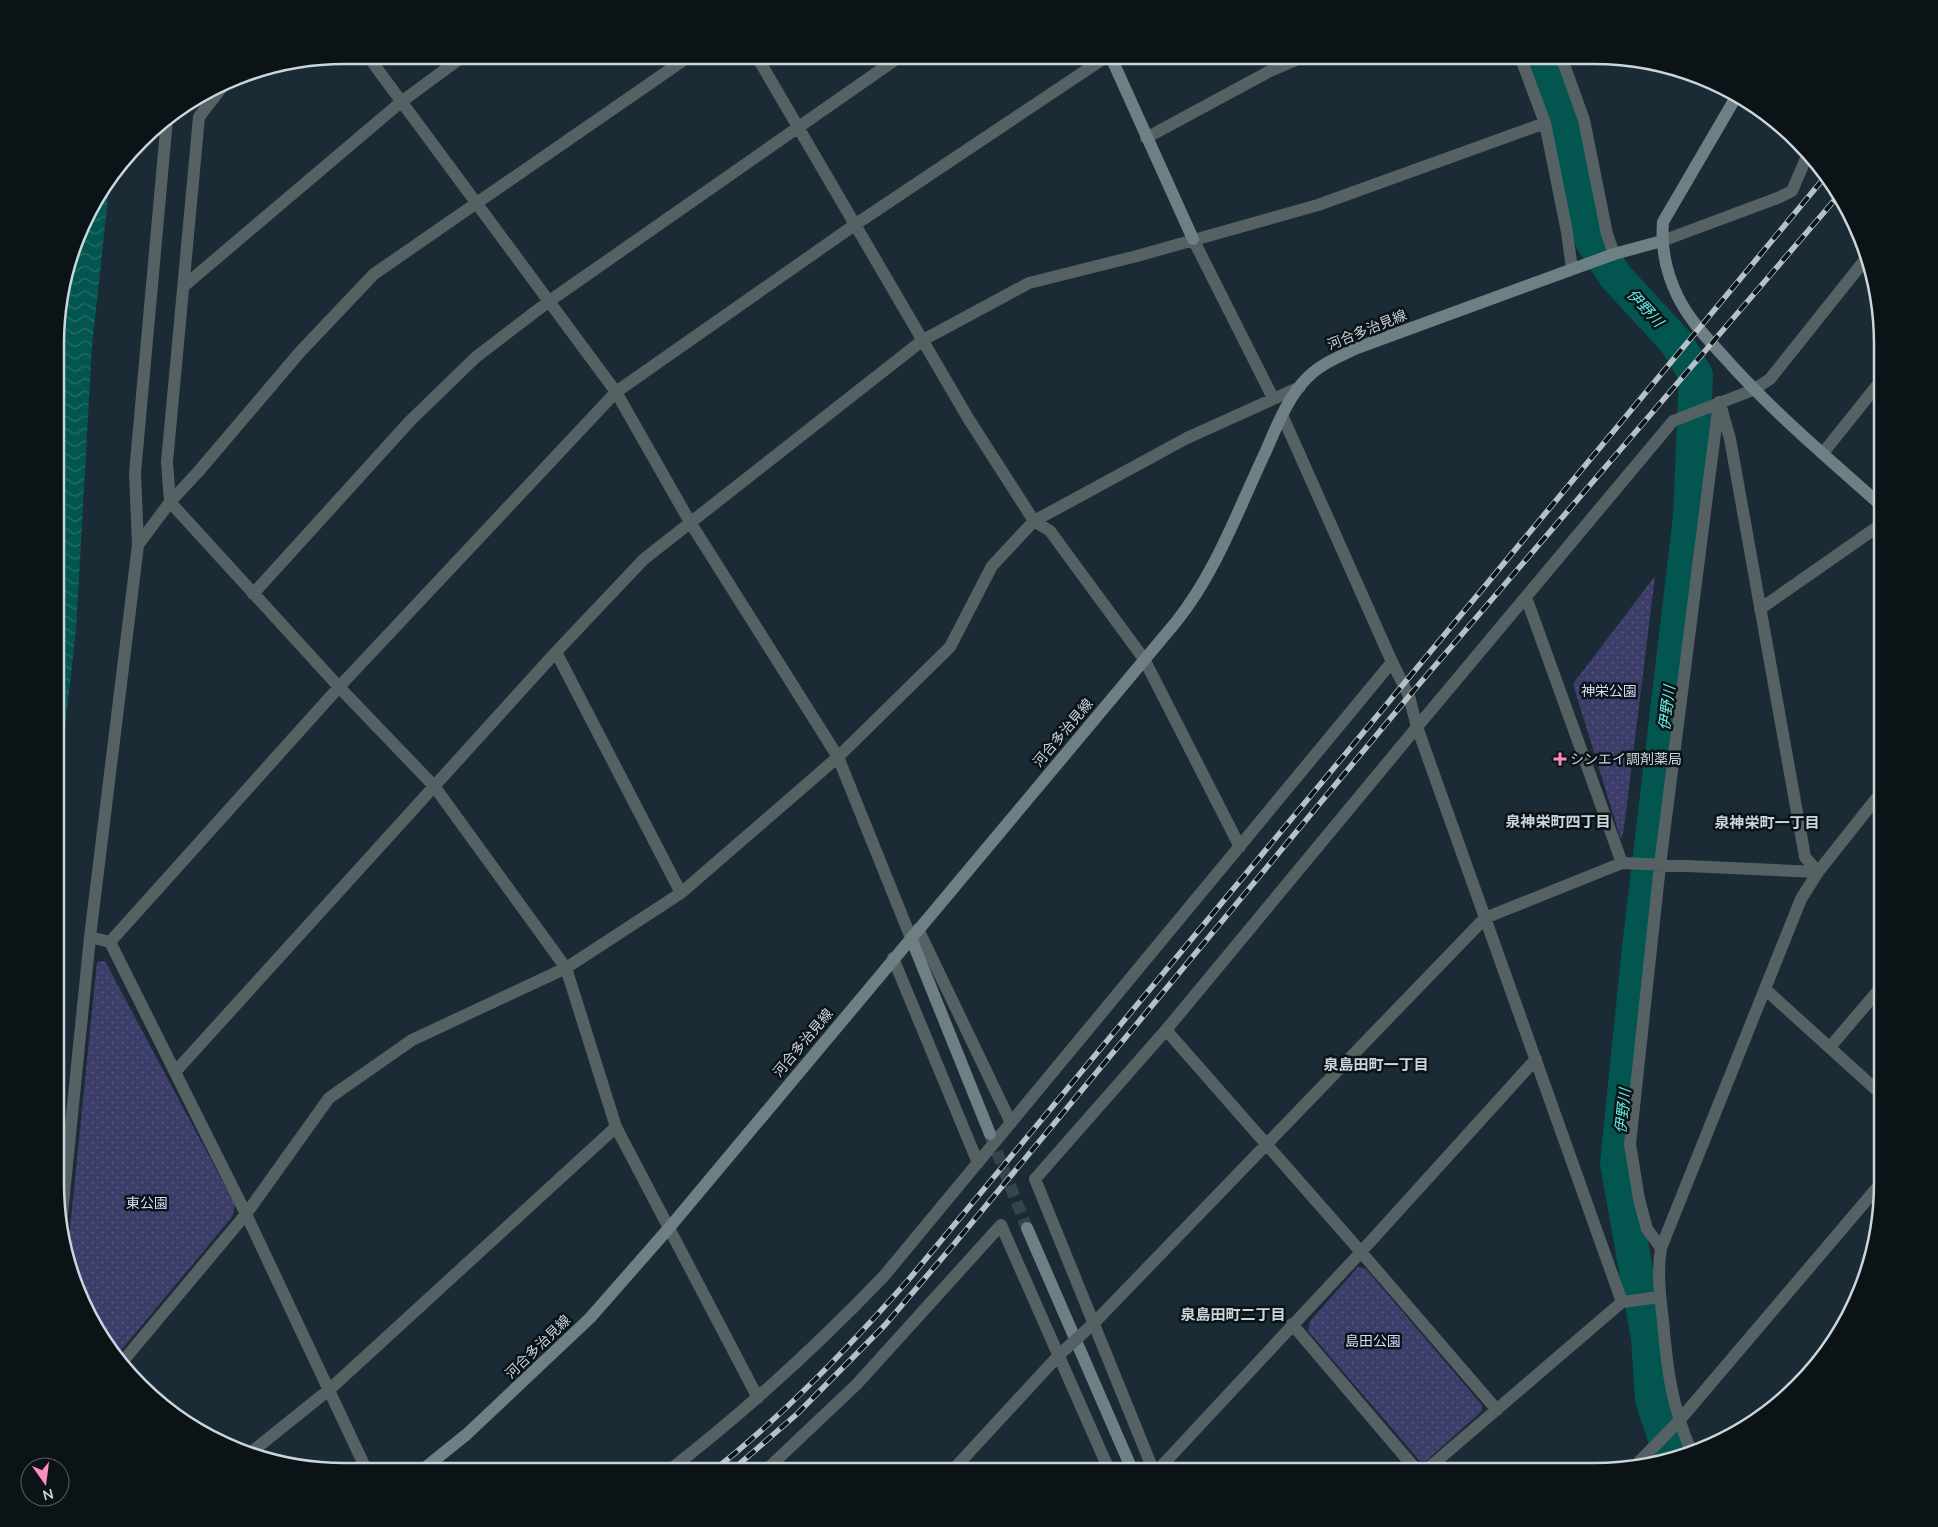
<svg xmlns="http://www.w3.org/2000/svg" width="1938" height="1527" font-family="'Nunito Sans','Noto Sans JP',sans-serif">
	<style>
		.park { fill: url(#park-dots) }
		.water { fill: url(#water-waves) }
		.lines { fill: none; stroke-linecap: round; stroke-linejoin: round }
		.river { stroke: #035650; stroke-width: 34 }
		.secondary-tunnel { stroke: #34444f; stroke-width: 12; stroke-dasharray: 12 6; stroke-linecap: butt }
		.street { stroke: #566163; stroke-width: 12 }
		.secondary { stroke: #6f8084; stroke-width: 12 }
		.rail-casing { stroke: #b5c1c8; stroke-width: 5.5 }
		.rail { stroke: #0b1317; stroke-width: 4; stroke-dasharray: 11; stroke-linecap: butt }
		.street-bridge { stroke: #566163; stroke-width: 12 }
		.poi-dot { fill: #fd8ebe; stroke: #0b1317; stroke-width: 2 }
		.labels { text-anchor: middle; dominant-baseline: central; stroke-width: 5; stroke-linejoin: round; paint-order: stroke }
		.street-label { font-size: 14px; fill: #cad5dc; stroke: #0b1317 }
		.park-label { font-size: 14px; fill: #d7d9fb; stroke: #0b1317 }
		.poi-label { font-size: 14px; fill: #cad5dc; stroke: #0b1317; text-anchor: start }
		.water-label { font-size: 15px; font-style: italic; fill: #68ece1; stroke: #0b1317 }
		.neighbourhood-label { font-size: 15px; font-weight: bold; fill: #cad5dc; stroke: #0b1317 }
		.rim { fill: none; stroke: #cad5dc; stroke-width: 2.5 }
	</style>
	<defs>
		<pattern id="park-dots" width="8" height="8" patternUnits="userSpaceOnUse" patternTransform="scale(1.25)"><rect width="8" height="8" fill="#3d3d69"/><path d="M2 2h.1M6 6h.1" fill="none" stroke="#58587e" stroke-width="1.8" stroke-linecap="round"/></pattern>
		<pattern id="water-waves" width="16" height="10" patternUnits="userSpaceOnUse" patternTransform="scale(1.25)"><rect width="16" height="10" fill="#035650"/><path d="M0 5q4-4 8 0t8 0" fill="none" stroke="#266d69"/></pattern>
	</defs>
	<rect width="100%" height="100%" fill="#1a2b36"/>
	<path class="park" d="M1655,576L1624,828L1621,840L1573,684Z
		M105,961L235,1205L232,1217L118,1354L85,1311L68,1248L97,962Z
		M1358,1267L1366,1269L1482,1405V1411L1426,1461H1420L1308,1331L1310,1321Z"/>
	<path class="water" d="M110,180L92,346L76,630L56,807L58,306L94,200Z"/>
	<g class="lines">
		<path class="river" d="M1543,56L1567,127L1592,241L1616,277L1676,342L1696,375L1690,517L1639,948L1617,1163L1648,1338L1652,1399L1671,1457"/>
		<path class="secondary-tunnel" d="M990,1135L1027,1228"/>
		<path class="street" d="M367,55L616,392L690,522L838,757L911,938
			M756,55L968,418L1034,521L1050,531L1144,659L1240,847
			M1520,56L1545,123L1567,232L1572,269
			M1561,56L1584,120L1607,234L1614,254
			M222,87L199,117L167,462L170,502L339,687L434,786L566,968L616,1127L758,1398
			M1146,138L1270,71L1308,55
			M1193,239L1273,398
			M1662,241L1780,197L1792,191L1807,156
			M184,286L401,102L465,55
			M1721,407L1730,439L1805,857L1818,872
			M1282,415L1392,662L1409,696L1417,727L1622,1302
			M1823,453L1883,378
			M138,545L170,502L198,472L300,352L374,274L691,55
			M253,594L410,421L476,357L548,302L902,55
			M1526,597L1622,863
			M1760,609L1883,523
			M556,652L681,893
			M918,929L1011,1123
			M90,937L110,942L339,687L616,392L856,224L1109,55
			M110,942L246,1214L367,1471
			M893,958L978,1163
			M1766,990L1882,1095
			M1166,1030L1361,1252L1497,1410
			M1830,1047L1883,985
			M175,1072L556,652L644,559L923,340L1029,283L1137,256L1318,205L1545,123
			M61,1224L90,937L138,545L135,473L167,119
			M1661,1248L1647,1229L1639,1199L1630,1144L1660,865L1719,402
			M1093,1324L1485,918L1622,863L1818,872
			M1292,1324L1418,1472
			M123,1361L246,1214L329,1098L412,1040L566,968L681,893L838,757L950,647L992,566L1034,521L1187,438L1300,387
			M1692,1453C1672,1408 1667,1369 1663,1321C1660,1296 1657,1273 1661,1248L1801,899L1818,872L1883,790
			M249,1454L330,1389L616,1127
			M1637,1464L1678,1422L1882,1182
			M667,1472C746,1411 816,1347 884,1276L1392,662
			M764,1472L857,1384L1001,1225L1110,1472
			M951,1472L1059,1355
			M1154,1472L1035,1179L1166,1030L1417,727L1673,421L1753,390L1770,379L1868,256
			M1156,1472L1361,1252L1536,1059
			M1424,1472L1622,1302L1660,1297"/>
		<path class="secondary" d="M1110,55L1193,239
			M1736,97L1663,222C1661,247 1666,272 1677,295C1689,320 1707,338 1725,358C1773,412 1829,459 1883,507
			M911,938L990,1134
			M1027,1228L1133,1472
			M421,1471L467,1434L590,1318L669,1228L1176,622C1216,572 1238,510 1265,453C1276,428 1288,396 1308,377C1322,363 1341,356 1357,348L1614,254L1662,241"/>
		<defs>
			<path id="rail" d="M712,1472C785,1414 849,1347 910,1278L1824,178
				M730,1472L797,1414L885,1325L955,1243L1409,696L1838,196"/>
		</defs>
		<use href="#rail" class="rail-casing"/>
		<use href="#rail" class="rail"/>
		<path class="street-bridge" d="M1059,1355L1093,1324"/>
	</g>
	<path class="poi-dot" d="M1557.5 751.5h5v5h5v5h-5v5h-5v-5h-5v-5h5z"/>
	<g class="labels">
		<g class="street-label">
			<text transform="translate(1367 330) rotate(-22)">河合多治見線</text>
			<text transform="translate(1063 733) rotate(-50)">河合多治見線</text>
			<text transform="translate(803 1043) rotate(-50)">河合多治見線</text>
			<text transform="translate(538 1347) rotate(-44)">河合多治見線</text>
		</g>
		<g class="park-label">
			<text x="1609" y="691">神栄公園</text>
			<text x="147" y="1203">東公園</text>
			<text x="1373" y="1341">島田公園</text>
		</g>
		<g class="poi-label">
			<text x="1570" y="759">シンエイ調剤薬局</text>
		</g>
		<g class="water-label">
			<text transform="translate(1645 308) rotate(47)">伊野川</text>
			<text transform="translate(1667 708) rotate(-83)">伊野川</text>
			<text transform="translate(1623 1111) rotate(-84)">伊野川</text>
		</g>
		<g class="neighbourhood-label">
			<text x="1558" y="822">泉神栄町四丁目</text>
			<text x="1767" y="823">泉神栄町一丁目</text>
			<text x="1376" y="1065">泉島田町一丁目</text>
			<text x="1233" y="1315">泉島田町二丁目</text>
		</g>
	</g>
	<path d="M0 0H1938V1527H0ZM344 64H1594A280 280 0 0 1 1874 344V1183A280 280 0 0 1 1594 1463H344A280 280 0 0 1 64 1183V344A280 280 0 0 1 344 64Z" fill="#0b1317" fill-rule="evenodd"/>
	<path class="rim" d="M344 64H1594A280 280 0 0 1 1874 344V1183A280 280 0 0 1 1594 1463H344A280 280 0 0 1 64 1183V344A280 280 0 0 1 344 64Z"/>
	<g transform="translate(45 1482) rotate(166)"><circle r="24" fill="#0b1317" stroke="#576166"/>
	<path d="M0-4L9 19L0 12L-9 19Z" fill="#fd8ebe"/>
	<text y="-8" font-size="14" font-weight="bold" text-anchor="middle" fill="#cad5dc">N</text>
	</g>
</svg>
